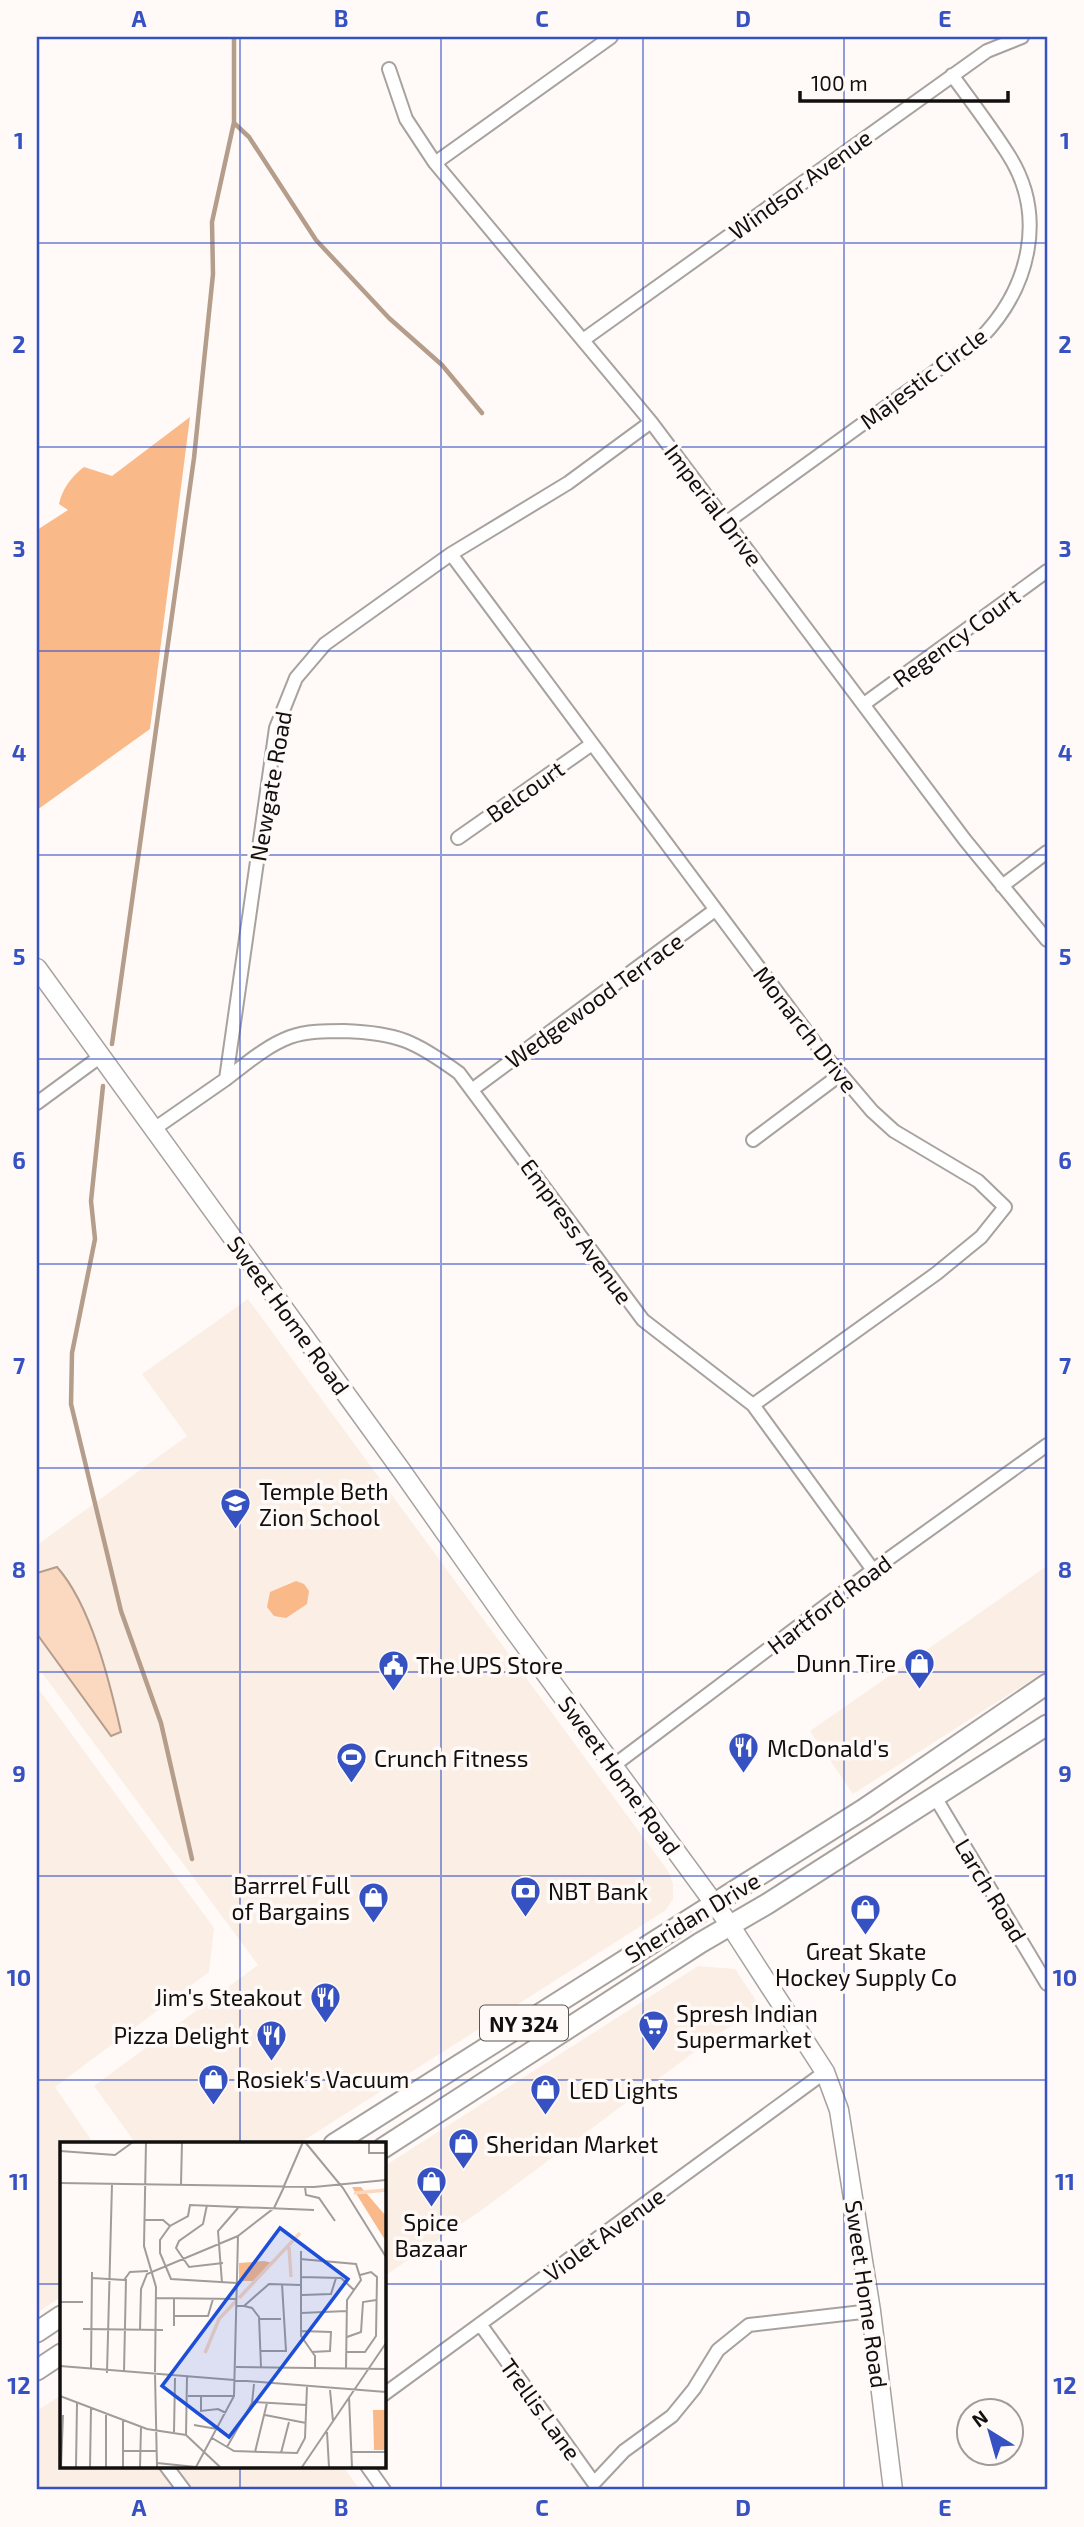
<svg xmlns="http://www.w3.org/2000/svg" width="1084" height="2527" font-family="'Exo 2',sans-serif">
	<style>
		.built { fill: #fbeee5 }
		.green { fill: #fab988 }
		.water { fill: #fbd9c0; stroke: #b59d8b; stroke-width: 2 }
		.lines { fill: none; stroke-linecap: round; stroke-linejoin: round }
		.stream { stroke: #b59d8b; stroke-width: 4.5 }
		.street-casing { stroke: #a7a29e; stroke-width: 16 }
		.secondary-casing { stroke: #a7a29e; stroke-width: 21 }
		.primary-casing { stroke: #a7a29e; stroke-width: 23 }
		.street { stroke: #fff; stroke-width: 12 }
		.secondary { stroke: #fff; stroke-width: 18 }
		.primary { stroke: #fff; stroke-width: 19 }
		.grid { fill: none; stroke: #3651c2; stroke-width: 2; stroke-opacity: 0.55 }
		.labels { text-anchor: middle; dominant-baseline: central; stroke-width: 7; stroke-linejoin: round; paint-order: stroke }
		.shield { fill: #fffaf7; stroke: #595655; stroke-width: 2 }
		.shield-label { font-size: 21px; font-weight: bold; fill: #12100f }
		.street-label { font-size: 23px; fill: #12100f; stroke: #fffaf7 }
		.poi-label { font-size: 23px; fill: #12100f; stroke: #fffaf7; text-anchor: start }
		.inset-river { fill: none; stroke: #fbd9c0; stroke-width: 3.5 }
		.inset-road { fill: none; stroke: #a09c9a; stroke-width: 2 }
		.view { fill: #1d4ed8; fill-opacity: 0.15; stroke: #1d4ed8; stroke-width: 3.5 }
		.inset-edge { fill: none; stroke: #12100f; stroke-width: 3.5 }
		.neatline { fill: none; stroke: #3651c2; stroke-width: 2.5 }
		.grid-label { font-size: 23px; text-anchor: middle; font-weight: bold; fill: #3651c2 }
	</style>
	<rect width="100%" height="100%" fill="#fffaf7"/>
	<path class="built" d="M248,1299L668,1871L673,1884V1899L666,1910L298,2144H136L94,2086L258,1965L37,1666V1545L187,1436L142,1374Z
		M1047,1566V1670L853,1794L810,1731Z
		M37,1687L214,1928L209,1972L55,2087L94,2144H61V2297L38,2312Z
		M698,1966L735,1969L761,2008L720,2033L479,2212L383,2277V2167Z
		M61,2395V2466H343L360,2490H37V2411Z"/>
	<path class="green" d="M190,417L150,729L37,810V530L68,510L59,504C62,489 72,476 84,467L112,476Z
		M296,1581L304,1584L309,1591L307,1604L286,1618L274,1616L267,1607L270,1592Z"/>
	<path class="water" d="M57,1567C91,1605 110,1683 121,1732L111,1736L37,1634V1573Z"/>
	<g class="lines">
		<path class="stream" d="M234,123L249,137L316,240L389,318L442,365L482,413
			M112,1044L194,458L213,274L212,222L234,122V37
			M103,1086L91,1201L95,1239L72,1353L71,1404L121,1611L161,1723L192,1859"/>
		<defs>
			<path id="street" d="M389,69L406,119L435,163L651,422L965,840L1047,940
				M435,163L611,37
				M583,340L987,51L1022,37
				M727,522L980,339C1029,289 1048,216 1008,154C991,127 971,101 952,75
				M451,554L821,1051L872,1111L894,1131L978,1181L1005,1207L981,1237L937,1273L753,1405
				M864,704L1047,571
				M458,838L592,744
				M1002,886L1047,852
				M226,1079C246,1064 266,1046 290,1037C307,1031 326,1031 344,1031C398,1033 415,1041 459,1073L643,1320L753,1405L873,1570
				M473,1089L715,910
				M37,1103L101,1056
				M154,1129L226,1079L276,728L296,678L325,644L451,554L568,483L651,422
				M753,1140L841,1074
				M613,1766L873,1570L1047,1445
				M935,1797L1047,1984
				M480,2324L594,2483L624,2451L672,2416L694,2389L718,2350L749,2325L871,2311
				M383,2395L825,2072
				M166,2466L184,2490
				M367,2466L384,2490"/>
			<path id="secondary" d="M37,968L401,1470L510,1625L730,1925L825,2072L839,2110L871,2311L893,2490"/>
			<path id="primary" d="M334,2144L864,1809L1047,1684
				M383,2148L700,1943L767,1904L1047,1725
				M37,2332L61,2316
				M37,2370L61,2354"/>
		</defs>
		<use href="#street" class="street-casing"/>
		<use href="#secondary" class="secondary-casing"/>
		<use href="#primary" class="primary-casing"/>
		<use href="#street" class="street"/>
		<use href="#secondary" class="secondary"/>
		<use href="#primary" class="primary"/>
	</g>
	<path class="grid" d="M240,37V2144M441,37V2490M643,37V2490M844,37V2490M37,243H1047M37,447H1047M37,651H1047M37,855H1047M37,1059H1047M37,1264H1047M37,1468H1047M37,1672H1047M37,1876H1047M37,2080H1047M37,2284H61M383,2284H1047M240,2466V2490"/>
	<defs>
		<symbol id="school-pin" viewBox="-11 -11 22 30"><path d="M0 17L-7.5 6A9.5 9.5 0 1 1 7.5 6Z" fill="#3651c2" stroke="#fffaf7"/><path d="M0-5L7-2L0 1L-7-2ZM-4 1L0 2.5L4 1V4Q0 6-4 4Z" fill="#fff"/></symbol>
		<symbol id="shop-pin" viewBox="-11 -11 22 30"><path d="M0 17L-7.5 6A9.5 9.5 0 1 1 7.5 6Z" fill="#3651c2" stroke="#fffaf7"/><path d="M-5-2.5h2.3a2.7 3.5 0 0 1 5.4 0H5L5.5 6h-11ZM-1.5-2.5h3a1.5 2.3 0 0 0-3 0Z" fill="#fff"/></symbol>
		<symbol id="civic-pin" viewBox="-11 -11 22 30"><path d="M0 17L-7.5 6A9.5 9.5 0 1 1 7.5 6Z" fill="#3651c2" stroke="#fffaf7"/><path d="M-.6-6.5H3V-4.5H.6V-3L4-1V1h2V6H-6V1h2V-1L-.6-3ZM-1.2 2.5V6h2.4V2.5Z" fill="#fff"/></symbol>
		<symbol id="restaurant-pin" viewBox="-11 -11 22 30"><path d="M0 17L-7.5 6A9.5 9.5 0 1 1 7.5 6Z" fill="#3651c2" stroke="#fffaf7"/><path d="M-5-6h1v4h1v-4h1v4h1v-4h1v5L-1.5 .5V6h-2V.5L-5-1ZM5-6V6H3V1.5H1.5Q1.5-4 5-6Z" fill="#fff"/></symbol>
		<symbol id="stadium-pin" viewBox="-11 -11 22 30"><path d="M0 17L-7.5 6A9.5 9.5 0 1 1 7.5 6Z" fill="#3651c2" stroke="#fffaf7"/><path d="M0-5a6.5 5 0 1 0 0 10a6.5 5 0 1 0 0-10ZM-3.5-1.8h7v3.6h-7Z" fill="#fff"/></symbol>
		<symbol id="bank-pin" viewBox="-11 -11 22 30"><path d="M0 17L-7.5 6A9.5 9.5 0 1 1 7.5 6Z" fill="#3651c2" stroke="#fffaf7"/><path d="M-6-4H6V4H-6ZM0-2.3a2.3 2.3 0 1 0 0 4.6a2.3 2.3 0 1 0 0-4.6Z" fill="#fff"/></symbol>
		<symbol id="supermarket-pin" viewBox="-11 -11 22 30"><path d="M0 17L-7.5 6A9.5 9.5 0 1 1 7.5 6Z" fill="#3651c2" stroke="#fffaf7"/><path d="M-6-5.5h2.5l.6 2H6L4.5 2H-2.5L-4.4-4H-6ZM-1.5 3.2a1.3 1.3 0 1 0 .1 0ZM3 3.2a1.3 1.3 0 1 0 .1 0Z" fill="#fff"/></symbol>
	</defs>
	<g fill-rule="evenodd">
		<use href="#school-pin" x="218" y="1486" width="35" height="47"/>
		<use href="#shop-pin" x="902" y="1646" width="35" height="47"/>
		<use href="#civic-pin" x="376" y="1648" width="35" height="47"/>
		<use href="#restaurant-pin" x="726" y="1730" width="35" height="47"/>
		<use href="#stadium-pin" x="334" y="1740" width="35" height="47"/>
		<use href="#bank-pin" x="508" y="1874" width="35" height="47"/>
		<use href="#shop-pin" x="356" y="1880" width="35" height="47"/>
		<use href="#shop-pin" x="848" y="1892" width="35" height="47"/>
		<use href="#restaurant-pin" x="308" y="1980" width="35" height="47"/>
		<use href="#supermarket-pin" x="636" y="2008" width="35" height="47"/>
		<use href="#restaurant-pin" x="254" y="2018" width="35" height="47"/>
		<use href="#shop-pin" x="196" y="2062" width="35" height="47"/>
		<use href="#shop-pin" x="528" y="2072" width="35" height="47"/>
		<use href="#shop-pin" x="446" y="2126" width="35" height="47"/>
		<use href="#shop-pin" x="414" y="2164" width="35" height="47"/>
	</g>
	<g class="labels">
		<rect class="shield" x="480" y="2005.5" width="88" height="35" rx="5"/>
		<g class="shield-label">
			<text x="524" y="2023">NY 324</text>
		</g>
		<g class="street-label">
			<text transform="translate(800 184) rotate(-36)">Windsor Avenue</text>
			<text transform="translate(923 378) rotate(-37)">Majestic Circle</text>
			<text transform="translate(714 505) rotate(53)">Imperial Drive</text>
			<text transform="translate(956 637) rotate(-36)">Regency Court</text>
			<text transform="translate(270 786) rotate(-80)">Newgate Road</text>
			<text transform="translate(525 791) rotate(-35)">Belcourt</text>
			<text transform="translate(594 1000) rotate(-36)">Wedgewood Terrace</text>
			<text transform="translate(806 1029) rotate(52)">Monarch Drive</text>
			<text transform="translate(577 1231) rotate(54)">Empress Avenue</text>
			<text transform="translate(289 1315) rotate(54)">Sweet Home Road</text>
			<text transform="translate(829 1604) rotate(-37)">Hartford Road</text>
			<text transform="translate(620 1775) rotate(54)">Sweet Home Road</text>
			<text transform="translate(991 1890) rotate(59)">Larch Road</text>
			<text transform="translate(692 1917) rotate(-31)">Sheridan Drive</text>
			<text transform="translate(604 2234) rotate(-36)">Violet Avenue</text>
			<text transform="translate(867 2294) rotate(82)">Sweet Home Road</text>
			<text transform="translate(541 2409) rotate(54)">Trellis Lane</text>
		</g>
		<g class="poi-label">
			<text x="259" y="1491">Temple Beth<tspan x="259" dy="26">Zion School</tspan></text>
			<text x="896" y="1663" text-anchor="end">Dunn Tire</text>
			<text x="416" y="1665">The UPS Store</text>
			<text x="767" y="1748">McDonald's</text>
			<text x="374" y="1758">Crunch Fitness</text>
			<text x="350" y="1885" text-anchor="end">Barrrel Full<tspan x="350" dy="26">of Bargains</tspan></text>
			<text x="548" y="1891">NBT Bank</text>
			<text x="866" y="1951" text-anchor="middle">Great Skate<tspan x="866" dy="26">Hockey Supply Co</tspan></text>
			<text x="302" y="1997" text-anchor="end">Jim's Steakout</text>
			<text x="676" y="2013">Spresh Indian<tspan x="676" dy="26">Supermarket</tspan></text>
			<text x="249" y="2035" text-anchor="end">Pizza Delight</text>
			<text x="236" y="2079">Rosiek's Vacuum</text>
			<text x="569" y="2090">LED Lights</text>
			<text x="486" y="2144">Sheridan Market</text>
			<text x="431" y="2222" text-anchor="middle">Spice<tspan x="431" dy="26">Bazaar</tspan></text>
		</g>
	</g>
	<g transform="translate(60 2142)">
		<rect width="326" height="326" fill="#fffaf7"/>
		<path d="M292,45H301L325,73V98ZM204,119L213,121L195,139H179V121ZM313,268H325V308H314Z" fill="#fab988"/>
		<path class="inset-river" d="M294,51L326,48M229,105L231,135M179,156L240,91M145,211L159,177L176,159"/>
		<path class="inset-road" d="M86,0L84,104L96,145L95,230M245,0L283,46L326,115M309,0V11H326M0,9L55,13L73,0M0,41L254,45L326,38M121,42L122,0M224,44L243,0M245,45L246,53L259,56L275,79M147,63L143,82L119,99L116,106L129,125L163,121M85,78H103L110,84M241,109V194L255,214V226M240,117L296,122L301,138L287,158L286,226M241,135L281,136L294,148M32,136L64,138L70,130L88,129M162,141L158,89L178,66M177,141L111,137L100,111V98L110,84L128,74L130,63L254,68M242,153L271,152L276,136M96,156L177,157M0,160H23M177,164H184L209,142L241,143M184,164L192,166L199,175L201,225M241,171L287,169M114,174H148L153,157M199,177H221M114,184V156M23,187L103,188M80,188L81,147L87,132L178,94M241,189L271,190L270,209L252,210M287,195L301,190L303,160L316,158M201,209H226L222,142M286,210H305L316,194L317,135L311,130L300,133M0,224L326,250M176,225L326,227M31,226L32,130M64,230L66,137M47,231L52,42M95,232L97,325M270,248L273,279M0,254L87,287L126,293L160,325M128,254H174M141,254V269L158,267L166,271M289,255L292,325M192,260L246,263M205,273L246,281M134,283L157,287M114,290L115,236M267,290L269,325M126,293L127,235M152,296L174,309L237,311L245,296L247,244M167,305L192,261L194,242M63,309H96M195,310L207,261M292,310H326M221,311L229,280M97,321L136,325M1,325L3,273M16,325L17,261M30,325L31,266M46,325V271M63,325V278M80,325L81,285M136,325L174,254L178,94L214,66L224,45M242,325L326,201"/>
		<path class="view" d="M220,86L288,137L169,295L102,244Z"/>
		<rect width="326" height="326" class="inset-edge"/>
	</g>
	<rect width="1084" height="2527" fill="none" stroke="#fffaf7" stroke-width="77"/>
	<g transform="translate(990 2432) rotate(323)"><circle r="33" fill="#fffaf7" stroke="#a09c9a" stroke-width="2"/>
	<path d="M0-5L12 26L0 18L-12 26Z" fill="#3651c2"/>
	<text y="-10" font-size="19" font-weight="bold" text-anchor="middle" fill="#12100f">N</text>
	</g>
	<path d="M800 91v10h208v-10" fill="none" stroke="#12100f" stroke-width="3.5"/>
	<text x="811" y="91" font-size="21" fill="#12100f" stroke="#fffaf7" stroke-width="5" paint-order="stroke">100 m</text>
	<rect x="38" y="38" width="1008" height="2450" class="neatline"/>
	<g class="grid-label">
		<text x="139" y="27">A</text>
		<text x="341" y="27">B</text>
		<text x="542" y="27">C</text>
		<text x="743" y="27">D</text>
		<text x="945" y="27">E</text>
		<text x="19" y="149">1</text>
		<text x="1065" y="149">1</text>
		<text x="19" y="353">2</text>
		<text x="1065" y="353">2</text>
		<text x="19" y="557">3</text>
		<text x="1065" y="557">3</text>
		<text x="19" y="761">4</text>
		<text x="1065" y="761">4</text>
		<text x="19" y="965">5</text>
		<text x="1065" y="965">5</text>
		<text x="19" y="1169">6</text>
		<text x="1065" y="1169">6</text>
		<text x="19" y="1374">7</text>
		<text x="1065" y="1374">7</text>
		<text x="19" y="1578">8</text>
		<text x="1065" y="1578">8</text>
		<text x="19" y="1782">9</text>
		<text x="1065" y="1782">9</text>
		<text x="19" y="1986">10</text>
		<text x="1065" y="1986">10</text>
		<text x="19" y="2190">11</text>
		<text x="1065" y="2190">11</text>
		<text x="19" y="2394">12</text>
		<text x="1065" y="2394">12</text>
		<text x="139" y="2516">A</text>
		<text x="341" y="2516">B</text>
		<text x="542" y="2516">C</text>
		<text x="743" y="2516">D</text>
		<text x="945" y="2516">E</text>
	</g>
</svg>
